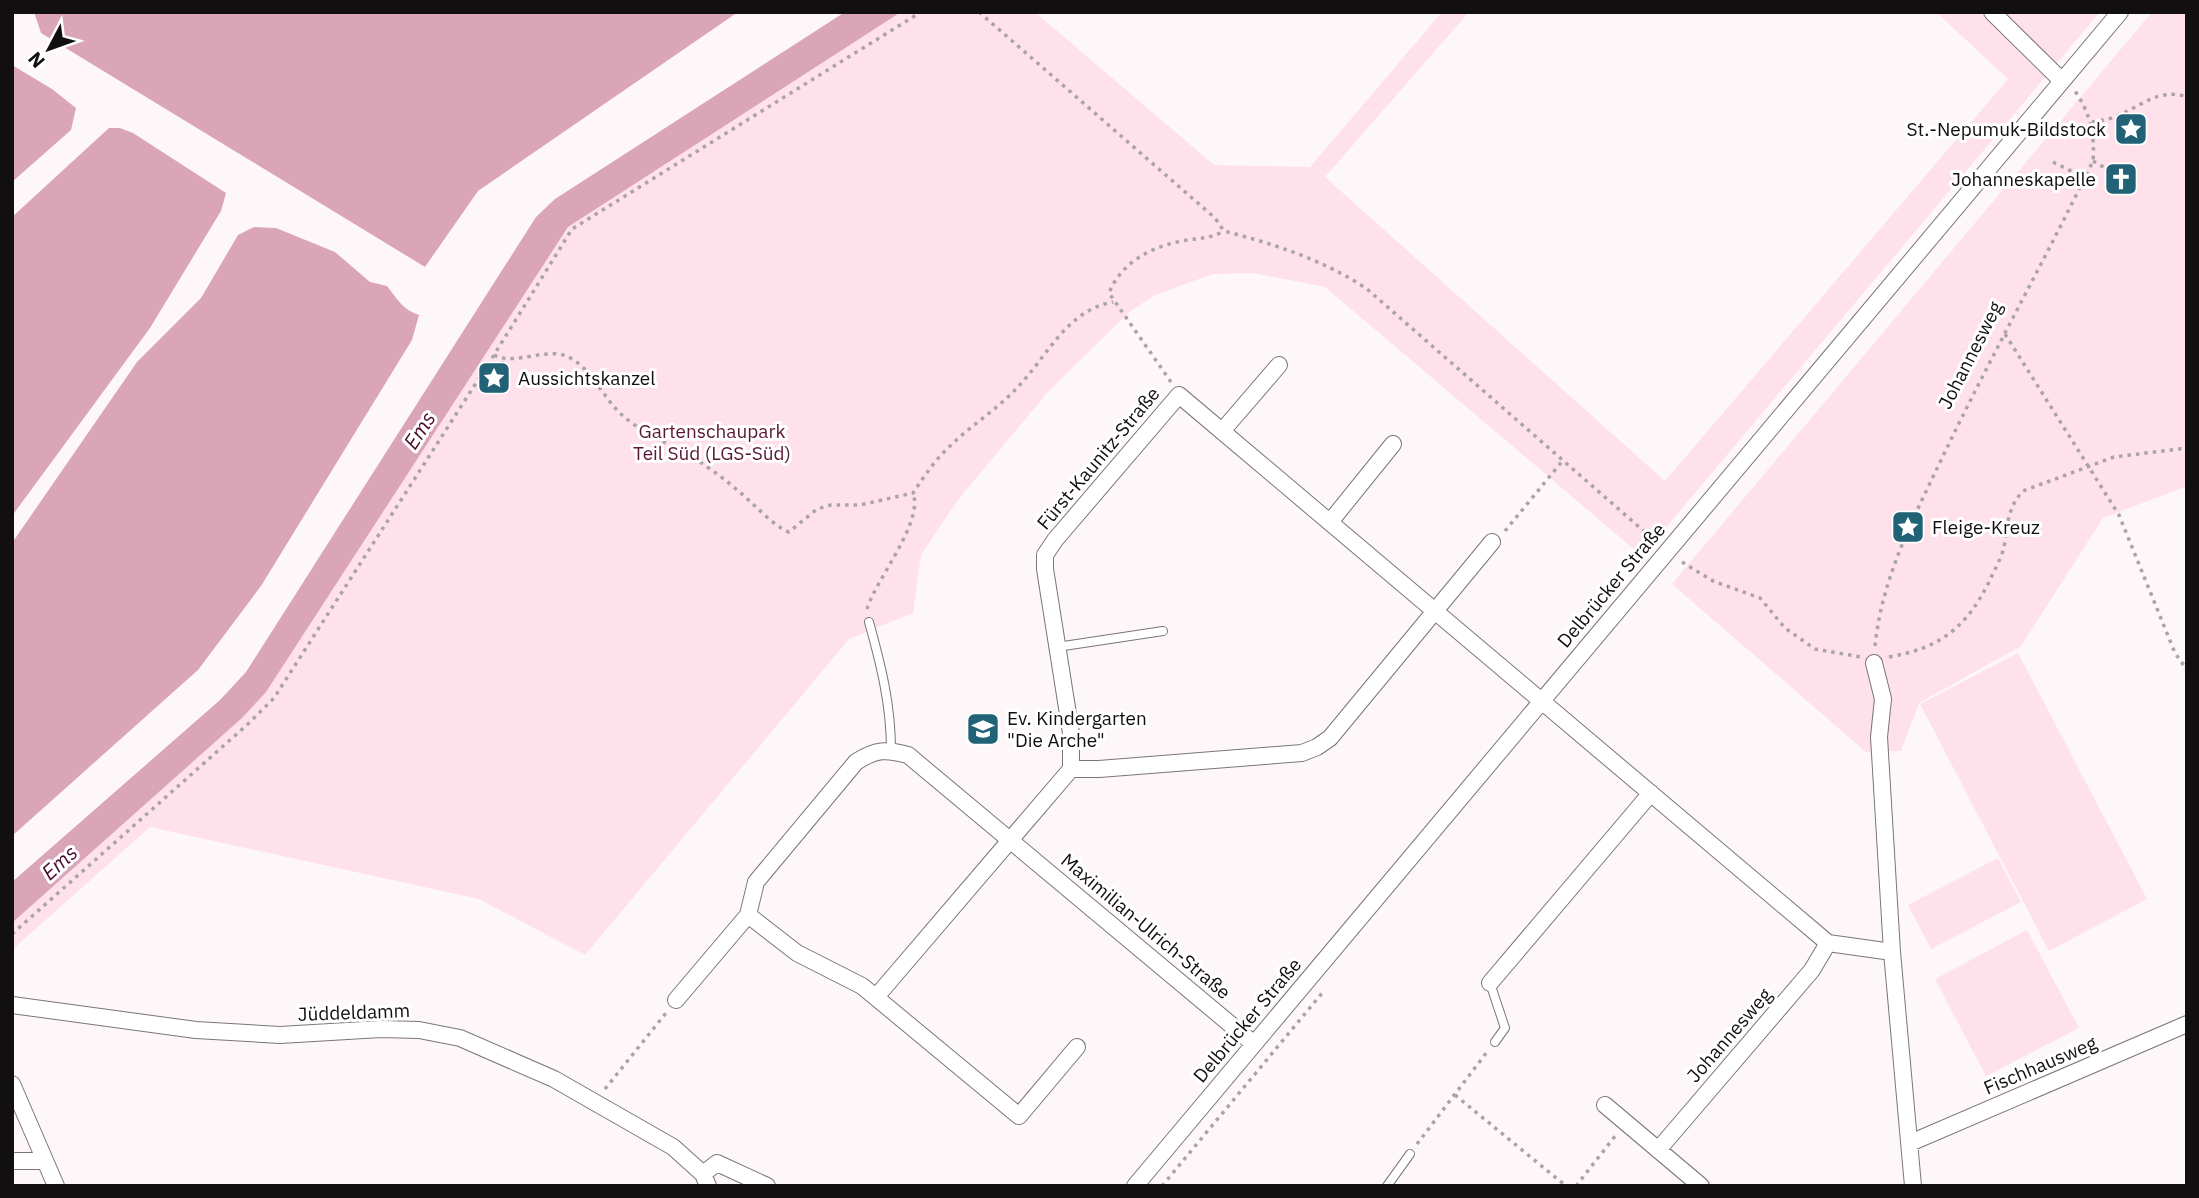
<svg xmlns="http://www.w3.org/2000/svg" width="2199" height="1198" font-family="'IBM Plex Sans',sans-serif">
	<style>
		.green { fill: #fee1ea }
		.water { fill: #dba5b8 }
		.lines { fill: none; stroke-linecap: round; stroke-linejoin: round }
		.service-casing { stroke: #7b7577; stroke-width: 10 }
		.minor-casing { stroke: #7b7577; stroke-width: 18 }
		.path { stroke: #aaa4a6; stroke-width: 3.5; stroke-dasharray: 3.5 5; stroke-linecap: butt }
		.service { stroke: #fff; stroke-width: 8 }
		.minor { stroke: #fff; stroke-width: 16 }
		.labels { text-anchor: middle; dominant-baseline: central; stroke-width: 6; stroke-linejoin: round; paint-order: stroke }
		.poi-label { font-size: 19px; fill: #120f10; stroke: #fff; text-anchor: start }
		.street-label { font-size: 19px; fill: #120f10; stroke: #fff }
		.park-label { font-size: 19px; fill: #581835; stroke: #fff }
		.water-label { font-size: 21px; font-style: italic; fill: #4c0c2c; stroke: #fff }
	</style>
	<rect width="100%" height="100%" fill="#fef7f9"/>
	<path class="green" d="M901,12H1035L1214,165L1310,167L1442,12H1469L1325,177L1665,481L2008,79L1936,12H2100L1642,556L1325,287L1253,273L1213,274L1155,295L1129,312L1047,393L957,501L921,555L913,613L849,639L585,955L479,899L150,827L12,950V923L242,718L568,227Z
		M2152,12H2187V486L2103,518L2021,646L1919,703L1901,751L1866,752L1672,584Z
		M2018,653L2147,899L2049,951L1920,704Z
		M1998,858L2021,902L1931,949L1908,905Z
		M2027,930L2079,1028L1986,1076L1935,979Z"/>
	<path class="water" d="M34,12H738L478,191L425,267L41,33Z
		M845,12H901L568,227L266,692L242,718L12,923V882L220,700L246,672L536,217L555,199Z
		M12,65L52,89L76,108L71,130L12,182Z
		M109,128H120L133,133L226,193L221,211L150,328L12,516V217Z
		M254,227L276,228L335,252L370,282L387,286C397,299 403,310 419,315L412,340L261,586L198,670L12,836V543L137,362L201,298L238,235Z"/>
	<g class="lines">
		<defs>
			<path id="service" d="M869,622C881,665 891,705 891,750
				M1057,647L1163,631
				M1490,983L1505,1028L1495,1042
				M1387,1186L1410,1154"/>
			<path id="minor" d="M1992,12L2062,81
				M1223,430L1279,365
				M1330,522L1393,444
				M1874,663L1883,699L1879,737L1892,952L1913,1186
				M1071,769V733L1045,569V555L1055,540L1179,395L1828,943L1892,952
				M748,915L797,953L862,986L1019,1116L1077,1047
				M1490,983L1651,793
				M876,997L1071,769H1099L1302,753L1317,747L1330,738L1492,542
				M676,1000L748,915L756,882L856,762C876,749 886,749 908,755L1254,1044
				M12,1005L196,1030L280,1035L381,1029L419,1030L460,1038L554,1079L673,1147L703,1174L708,1186
				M12,1084L56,1186
				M1605,1105L1701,1186
				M1910,1143L2187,1024
				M1658,1150L1812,970L1828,943
				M12,1161H45
				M703,1174L717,1163L767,1186
				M1135,1186L2120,12"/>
		</defs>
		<use href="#service" class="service-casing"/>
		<use href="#minor" class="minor-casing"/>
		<path class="path" d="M979,12L1215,218L1224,231C1274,244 1324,260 1367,289L1654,540
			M2092,122C2099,121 2107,120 2114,117C2140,108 2157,87 2187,97
			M2093,161L2107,169
			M2053,162L2085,178
			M2005,334L2119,515L2175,653L2187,670
			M494,355C515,367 550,344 572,359C594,372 603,398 622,415C644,435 675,446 700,462C720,475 738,490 755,506C765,515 776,527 789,532L817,509L831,505H860L913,493C923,478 933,463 946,450C967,428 994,412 1015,390C1046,359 1066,310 1113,302
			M1171,382L1109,293C1121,263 1150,247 1182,241C1197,238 1210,239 1224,231
			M495,387L504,375L502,359
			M1505,531L1564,459
			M1682,562L1713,581L1760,598L1785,628L1815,649L1861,657
			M867,609C876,579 924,522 913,493
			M1875,646C1882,577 1914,517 1943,456C1991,356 2045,260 2093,161C2095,134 2090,113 2075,91
			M1889,657C1940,648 1966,628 1989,582C1994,571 2001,559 2004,547C2008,525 2007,508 2023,491L2114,457L2187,448
			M12,934L248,724L274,698L494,355L572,229L921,12
			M605,1089L666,1013
			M1455,1095L1566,1186
			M1417,1144L1487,1052
			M1162,1186L1323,992
			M1576,1186L1616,1135"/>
		<use href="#service" class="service"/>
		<use href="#minor" class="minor"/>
	</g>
	<defs>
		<symbol id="sight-square" viewBox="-11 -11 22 22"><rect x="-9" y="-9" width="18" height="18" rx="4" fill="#216277" stroke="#fff"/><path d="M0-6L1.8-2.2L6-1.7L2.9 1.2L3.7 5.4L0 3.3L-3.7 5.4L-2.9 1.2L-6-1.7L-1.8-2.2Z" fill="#fff"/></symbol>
		<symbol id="church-square" viewBox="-11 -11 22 22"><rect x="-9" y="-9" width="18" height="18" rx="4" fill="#216277" stroke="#fff"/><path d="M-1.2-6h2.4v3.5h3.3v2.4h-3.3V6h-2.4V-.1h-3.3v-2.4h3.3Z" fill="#fff"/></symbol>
		<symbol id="school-square" viewBox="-11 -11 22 22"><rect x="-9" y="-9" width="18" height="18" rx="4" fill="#216277" stroke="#fff"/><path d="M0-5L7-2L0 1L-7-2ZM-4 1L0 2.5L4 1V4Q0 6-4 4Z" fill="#fff"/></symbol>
	</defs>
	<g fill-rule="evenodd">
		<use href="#sight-square" x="2112" y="110" width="38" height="38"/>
		<use href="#church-square" x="2102" y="160" width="38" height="38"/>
		<use href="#sight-square" x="475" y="359" width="38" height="38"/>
		<use href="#sight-square" x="1889" y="508" width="38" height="38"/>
		<use href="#school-square" x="964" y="710" width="38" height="38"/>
	</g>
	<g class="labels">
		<g class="poi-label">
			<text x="2106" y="129" text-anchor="end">St.-Nepumuk-Bildstock</text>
			<text x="2096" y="179" text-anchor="end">Johanneskapelle</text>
			<text x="518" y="378">Aussichtskanzel</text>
			<text x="1932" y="527">Fleige-Kreuz</text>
			<text x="1007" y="718">Ev. Kindergarten<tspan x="1007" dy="22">"Die Arche"</tspan></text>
		</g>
		<g class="street-label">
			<text transform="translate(1970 355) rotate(-63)">Johannesweg</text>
			<text transform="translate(1098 458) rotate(-50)">Fürst-Kaunitz-Straße</text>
			<text transform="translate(1611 585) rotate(-50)">Delbrücker Straße</text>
			<text transform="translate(1146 926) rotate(40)">Maximilian-Ulrich-Straße</text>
			<text transform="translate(354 1012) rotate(-2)">Jüddeldamm</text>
			<text transform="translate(1247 1020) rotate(-50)">Delbrücker Straße</text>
			<text transform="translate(1729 1035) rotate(-49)">Johannesweg</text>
			<text transform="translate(2040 1065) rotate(-23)">Fischhausweg</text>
		</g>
		<g class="park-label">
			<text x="712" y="431">Gartenschaupark<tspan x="712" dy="22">Teil Süd (LGS-Süd)</tspan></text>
		</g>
		<g class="water-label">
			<text transform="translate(419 430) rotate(-57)">Ems</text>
			<text transform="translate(59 862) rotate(-42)">Ems</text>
		</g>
	</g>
	<rect width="2199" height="1198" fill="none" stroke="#120f10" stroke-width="28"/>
	<g transform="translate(49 49) rotate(229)" stroke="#ffffff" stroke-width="5" paint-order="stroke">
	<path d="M0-5L12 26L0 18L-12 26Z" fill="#120f10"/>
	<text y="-10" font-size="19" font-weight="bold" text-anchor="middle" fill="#120f10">N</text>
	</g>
</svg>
